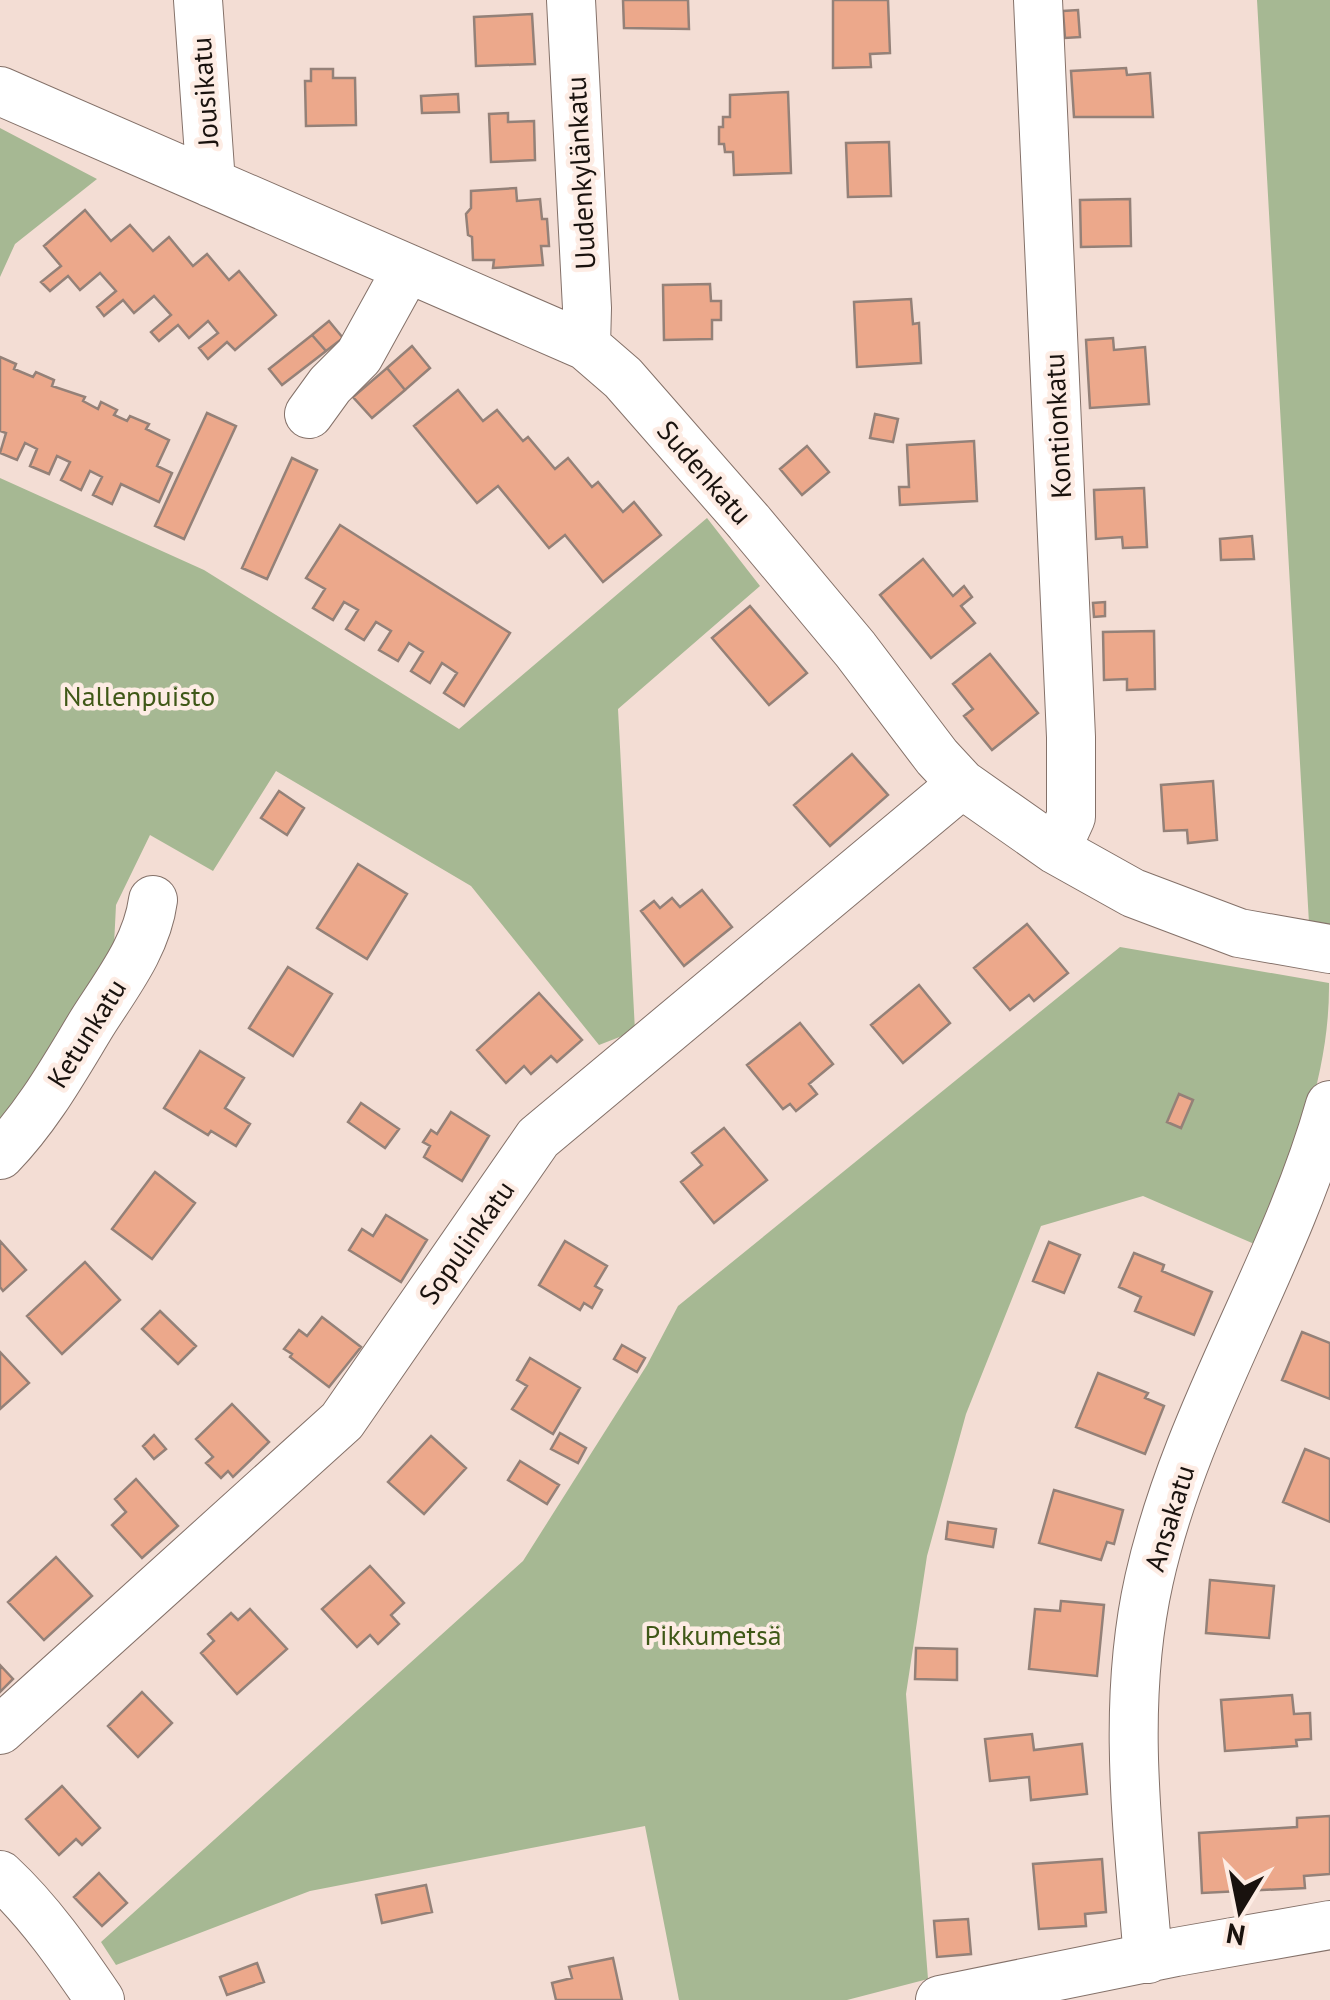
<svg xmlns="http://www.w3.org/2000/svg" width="1330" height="2000" font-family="'PT Sans',sans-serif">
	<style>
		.green { fill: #a6b893 }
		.building { fill: #eca88b; stroke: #948178; stroke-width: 2.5 }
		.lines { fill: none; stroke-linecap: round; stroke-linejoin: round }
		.minor-casing { stroke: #847169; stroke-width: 50 }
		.minor { stroke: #fff; stroke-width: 48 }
		.labels { text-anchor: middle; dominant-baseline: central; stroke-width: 9; stroke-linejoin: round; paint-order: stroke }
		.street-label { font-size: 28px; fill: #19120e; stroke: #fdece4 }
		.park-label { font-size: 28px; fill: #3f5817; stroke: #fdece4 }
	</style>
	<rect width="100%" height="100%" fill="#f3ddd4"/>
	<path class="green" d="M1257,0H1330V925L1309,923Z
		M0,128L97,179L15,244L0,277Z
		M0,478L204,570L459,729L707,518L760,586L618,709L635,1031L599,1045L471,886L276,771L213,871L150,835L116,905L114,945L0,1131Z
		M1120,947L1329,983C1330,1076 1294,1163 1259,1246L1143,1196L1041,1226L966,1414L927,1556L906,1694L928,1979L847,2000H679L645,1826L310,1891L116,1965L101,1942L523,1561L647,1365L678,1306Z"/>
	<path class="building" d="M623,0H688L689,29L624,28Z
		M833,0H888L890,53L870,54L871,67L833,68Z
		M1078,10L1080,37L1065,38L1063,11Z
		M532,14L535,64L476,66L474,17Z
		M1126,68L1127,75L1150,73L1153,117H1074L1071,71Z
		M311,69H333V78H355L356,125L306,126L305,81H311Z
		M788,92L791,173L734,175L733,152H725L724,144H719V127H723V117H730V95Z
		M458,94L459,112L422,113L421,96Z
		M508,113V122L534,121L535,160L491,162L489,114Z
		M889,142L891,196L848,197L846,143Z
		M516,188L517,201L540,199L542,219H547L549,246H541L543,265L493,268L494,260H473L472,237L468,235L466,214L471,208V191Z
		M1130,199L1131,246L1081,247L1080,200Z
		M85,210L111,241L130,225L153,251L169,237L193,266L207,254L229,280L239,271L276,315L235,350L227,342L208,359L199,348L218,333L208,321L189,338L178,325L159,341L151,332L171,315L154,296L134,313L123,300L104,316L97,307L116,291L100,273L80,290L68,276L50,291L41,282L61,266L44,246Z
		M710,284L711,301H721V320H712V339L664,340L663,285Z
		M911,299L913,324L919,323L921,363L857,367L854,302Z
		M329,321L343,338L326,351L312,335Z
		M312,335L326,351L282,385L269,369Z
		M1113,338L1114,350L1145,347L1149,404L1090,408L1086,340Z
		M412,346L430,368L405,390L387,368Z
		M0,357L16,364L14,369L33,377L36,372L54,380L52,386L85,397L83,401L98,409L101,402L117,410L114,415L127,421L130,416L149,424L146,429L169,440L157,466L172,473L159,502L121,484L112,504L93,495L102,477L90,471L81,490L61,480L70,462L57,456L49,474L30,466L37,449L25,443L17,460L0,453L6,433L0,431Z
		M387,368L405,390L372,418L353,397Z
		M458,390L483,421L497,410L523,441L528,437L555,469L568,458L592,487L598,482L623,512L634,502L661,535L603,582L565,535L549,548L498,486L477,503L414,426Z
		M207,413L236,426L184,539L155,526Z
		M875,414L898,419L893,442L870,438Z
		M974,441L977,501L900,505L899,487H909L907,445Z
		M807,446L829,472L802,495L780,469Z
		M292,458L317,470L267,579L242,568Z
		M1144,488L1147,547L1123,548L1122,537L1096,539L1094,490Z
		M340,525L510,633L464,706L444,693L457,673L442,663L430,683L411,671L423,652L409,643L398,661L379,650L391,631L376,622L364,640L346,629L358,610L344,602L333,620L313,608L325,589L306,578Z
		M1252,536L1254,559L1221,560L1220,539Z
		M923,559L953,596L964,586L972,597L961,606L975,623L931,658L880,595Z
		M1105,602V616L1094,617L1093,603Z
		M750,606L807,673L769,705L712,638Z
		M1154,631L1155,689L1127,690V679L1104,680L1103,632Z
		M990,654L1038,713L992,750L964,716L973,709L953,684Z
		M852,754L888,795L830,846L794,805Z
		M1213,781L1217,840L1188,843L1187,830L1164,831L1161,785Z
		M279,791L304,808L287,835L261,818Z
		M358,864L407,894L367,959L317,928Z
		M702,890L732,927L684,966L641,911L654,901L660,908L672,898L680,907Z
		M1027,924L1068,973L1034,1001L1029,995L1010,1010L974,968Z
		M288,967L332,994L293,1056L249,1028Z
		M919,985L950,1023L903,1063L871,1025Z
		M539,993L582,1040L557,1062L551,1056L531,1074L524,1066L506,1083L477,1050Z
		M800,1023L833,1064L809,1084L817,1094L796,1111L790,1104L783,1109L747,1065Z
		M200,1051L244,1078L225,1108L250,1124L236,1146L211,1131L208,1135L164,1108Z
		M1179,1094L1193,1100L1181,1128L1167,1122Z
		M361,1103L399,1129L385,1148L348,1122Z
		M451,1112L489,1136L462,1181L424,1157L430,1146L423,1142L431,1130L437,1134Z
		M724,1128L767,1180L714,1223L681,1182L702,1165L692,1153Z
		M155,1172L195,1203L152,1259L112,1229Z
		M386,1215L427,1240L401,1282L349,1250L362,1229L373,1236Z
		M0,1241L26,1270L3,1291L0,1287Z
		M565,1241L607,1266L595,1286L602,1290L592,1308L584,1303L580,1310L539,1285Z
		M1049,1242L1080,1255L1064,1293L1033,1281Z
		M1134,1253L1164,1265L1162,1271L1212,1292L1194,1335L1135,1311L1141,1297L1119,1287Z
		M85,1262L120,1300L62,1354L27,1316Z
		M160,1311L196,1346L178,1364L142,1329Z
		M322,1317L361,1347L329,1387L290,1357L292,1354L284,1349L299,1330L307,1336Z
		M1302,1332L1330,1343V1399L1282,1380Z
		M622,1345L645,1358L637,1372L614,1359Z
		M0,1352L29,1383L0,1409Z
		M530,1358L580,1388L553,1434L512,1409L527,1386L517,1380Z
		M1098,1373L1148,1393L1145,1398L1164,1406L1145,1454L1076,1427Z
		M232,1404L269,1442L233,1477L228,1471L221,1478L206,1463L213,1457L196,1439Z
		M560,1433L586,1448L578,1463L551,1449Z
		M154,1435L166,1449L154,1459L143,1446Z
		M431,1436L466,1468L424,1514L388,1482Z
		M1305,1449L1330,1459V1522L1283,1502Z
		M520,1461L559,1485L547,1504L508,1480Z
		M136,1479L178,1526L142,1558L112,1525L126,1512L115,1499Z
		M1054,1490L1123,1510L1114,1544L1107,1542L1101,1560L1039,1543Z
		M948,1522L996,1529L993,1547L946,1539Z
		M56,1557L92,1596L44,1640L8,1602Z
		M370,1566L404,1603L391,1615L399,1624L378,1644L370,1635L357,1647L322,1609Z
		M1210,1580L1274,1586L1269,1638L1206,1633Z
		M1061,1601L1104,1605L1097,1676L1029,1669L1035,1609L1060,1611Z
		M250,1609L287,1649L237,1694L201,1653L214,1641L208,1634L231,1613L238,1620Z
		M916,1648L957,1649V1680L915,1679Z
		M0,1665L13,1679L0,1692Z
		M142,1692L172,1723L138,1757L108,1726Z
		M1292,1695L1294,1714L1310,1713L1311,1739L1296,1740L1297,1746L1225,1751L1221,1700Z
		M1032,1734L1034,1750L1082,1744L1087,1794L1031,1800L1029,1777L990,1781L985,1739Z
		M62,1786L100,1828L82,1845L76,1839L59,1855L26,1819Z
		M1330,1816V1874L1304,1876L1305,1888L1202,1893L1199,1833L1297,1827V1818Z
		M1102,1859L1106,1912L1085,1914L1086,1926L1039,1929L1033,1864Z
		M99,1873L127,1903L102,1926L74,1897Z
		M426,1885L432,1912L382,1923L376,1895Z
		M968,1919L971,1954L937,1957L934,1921Z
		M613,1958L622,2000H556L552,1983L572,1978L569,1967Z
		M257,1963L264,1982L227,1995L220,1977Z"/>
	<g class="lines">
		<defs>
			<path id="minor" d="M198,0L211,183
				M571,0L587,308L586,346
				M1038,0L1071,737V817L1056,850
				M0,91L586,346L623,378L749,522L855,649L937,757L962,784L1056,850L1133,893L1239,933L1330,949
				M309,414L330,385L359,356L407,269
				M0,1155C38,1116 64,1069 92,1023C116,985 147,946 153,900
				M0,1730L342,1421L538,1138L962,784
				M0,1875C39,1911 70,1956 100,2000
				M1148,1959C1138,1832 1121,1705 1149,1580C1186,1413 1284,1268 1330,1105
				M940,2000L1176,1952L1330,1925"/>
		</defs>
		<use href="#minor" class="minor-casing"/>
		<use href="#minor" class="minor"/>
	</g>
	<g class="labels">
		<g class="street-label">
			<text transform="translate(204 92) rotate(-94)">Jousikatu</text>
			<text transform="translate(580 173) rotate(-93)">Uudenkylänkatu</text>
			<text transform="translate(1057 426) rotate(-93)">Kontionkatu</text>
			<text transform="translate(705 472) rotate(49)">Sudenkatu</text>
			<text transform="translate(86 1033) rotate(-58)">Ketunkatu</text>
			<text transform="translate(466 1242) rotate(-55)">Sopulinkatu</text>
			<text transform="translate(1169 1518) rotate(-73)">Ansakatu</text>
		</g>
		<g class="park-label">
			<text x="139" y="695">Nallenpuisto</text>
			<text x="713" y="1634">Pikkumetsä</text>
		</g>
	</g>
	<g transform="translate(1240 1910) rotate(190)" stroke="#fdece4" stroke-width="8" paint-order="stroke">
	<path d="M0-8L18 38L0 25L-18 38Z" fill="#19120e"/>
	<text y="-15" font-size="28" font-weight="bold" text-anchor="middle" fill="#19120e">N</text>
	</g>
</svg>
